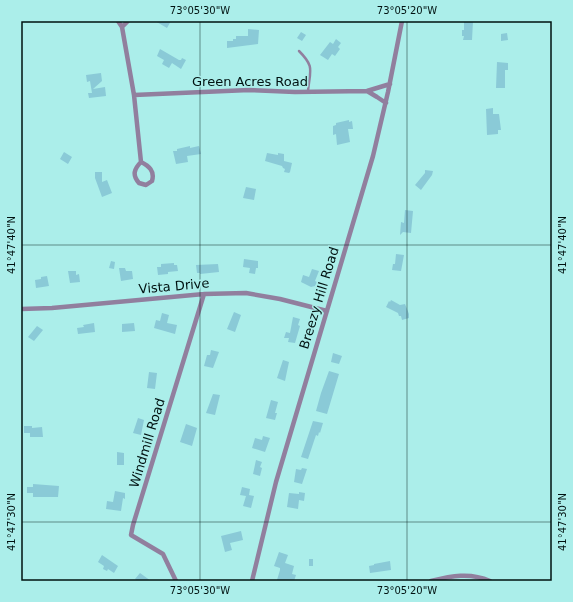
<svg xmlns="http://www.w3.org/2000/svg" width="573" height="602" font-family="'DejaVu Sans',sans-serif">
	<style>
		.building { fill: #8acad7 }
		.lines { fill: none; stroke-linecap: round; stroke-linejoin: round }
		.service { stroke: #917f9e; stroke-width: 2.5 }
		.minor { stroke: #917f9e; stroke-width: 4.5 }
		.ticks { fill: none; stroke: #001211; stroke-width: 1; stroke-opacity: 0.45 }
		.labels { text-anchor: middle; dominant-baseline: central; stroke-width: 3; stroke-linejoin: round; paint-order: stroke }
		.street-label { font-size: 13px; fill: #001211; stroke: #abeeea }
		.neatline { fill: none; stroke: #001211; stroke-width: 1.5 }
		.ticks-label { font-size: 10px; text-anchor: middle; fill: #001211 }
	</style>
	<rect width="100%" height="100%" fill="#abeeea"/>
	<path class="building" d="M155,21H171L167,28Z
		M464,21H473L472,40H463L464,36H462V30H464Z
		M248,29L259,30L258,44L227,48V41H233V39H236V36H248Z
		M301,32L306,35L302,41L297,38Z
		M507,33L508,40L501,41V34Z
		M336,39L341,43L338,47L340,49L335,56L332,54L328,60L320,55L330,42L333,44Z
		M160,49L179,60H181L182,58L186,60L181,69L172,63L169,68L162,64L164,60L157,56Z
		M497,62L508,63V70H505V88H496Z
		M101,73L102,81L93,89L105,87L106,96L89,98L88,93H92L90,81L87,82L86,75Z
		M493,108V114H499L501,130H498V134L487,135L486,109Z
		M349,120V122L352,121L353,129H348L350,142L337,145L336,134L333,135V126L336,125V123Z
		M190,146V148L199,146L201,154L187,156L188,162L176,164L173,151H177V149Z
		M64,152L72,157L68,164L60,159Z
		M267,153L278,155V153L284,154V161L292,163L290,172L289,173L284,172L285,169L283,168L282,166L265,161Z
		M425,170L433,171L432,175L421,190L415,185L425,173Z
		M95,172H102V182L107,180L112,193L102,197L95,178Z
		M246,187L256,189L254,200L243,198Z
		M405,210L413,211L411,233L403,232L400,235L401,222L404,223Z
		M396,254L404,255L401,271L392,270L393,264H395Z
		M244,259L258,261V268H256L255,274L249,273L250,268L243,267Z
		M111,261L115,262L114,269L109,268Z
		M174,263V265H177L178,271L168,272V274L158,275L157,267H161V264Z
		M218,264L219,272L200,274V273H197L196,265Z
		M119,268H125L126,271H132L133,279L121,281Z
		M312,269L319,271L315,281L317,282L315,286L311,287L301,282L303,275L309,277Z
		M68,271H76V275L79,274L80,282L70,283Z
		M47,276L49,286L36,288L35,280L41,279V277Z
		M391,300L400,305L405,304L409,314V318L402,320L401,316H399L398,313L386,307L389,301L390,302Z
		M234,312L241,315L235,332L227,329Z
		M162,313L169,315L167,323L177,325L175,334L154,328L156,320L160,321Z
		M293,317L300,319L298,325L300,326L295,343L288,342L289,338H284L286,332L290,333Z
		M94,323L95,332L78,334L77,328L84,327L83,325Z
		M134,323L135,331L122,332V324Z
		M37,326L43,330L34,341L28,337Z
		M211,350L219,352L213,368L204,366L207,355H210Z
		M333,353L342,356L339,364L331,362Z
		M283,360L289,362L285,381L277,378Z
		M329,371L339,374L327,414L316,411L321,393Z
		M149,372L157,373L155,389L147,388Z
		M213,394L220,395L215,415L206,413Z
		M271,400L278,402L275,413H277L275,420L266,418Z
		M138,418L144,420L141,435L133,433Z
		M313,421L323,423L320,433L319,432L318,436L316,435L308,459L301,457Z
		M186,424L197,428L192,446L180,442Z
		M24,426H32V428L42,427L43,437H30V433H24Z
		M263,436L270,438L265,452L252,448L255,438L262,440Z
		M117,452L124,453V465H117Z
		M256,460L262,462L260,467L262,468L260,476L253,474Z
		M302,468L307,469L302,484L294,482L296,469L301,470Z
		M33,484L59,486L58,497H33V493H27V487H33Z
		M242,487L250,489L249,495L254,496L251,508L243,506L246,496L240,495Z
		M115,491L125,493V499L123,498L121,511L106,509L107,501L113,502Z
		M299,492L305,493L304,501L299,500L298,509L287,507L289,493L299,494Z
		M241,531L243,540L230,543L232,550L225,552L221,536Z
		M279,552L288,555L285,563L294,566L292,574L296,575L294,581H282L277,580L280,570V568L274,566Z
		M102,555L118,566L114,573L108,569L107,571L103,569L104,566L98,562Z
		M309,559H313V566H309Z
		M390,561L391,570L370,573L369,566L374,565V564Z
		M140,573L151,581H138L135,579Z"/>
	<g class="lines">
		<path class="service" d="M299,51C315,67 310,70 308,91"/>
		<path class="minor" d="M118,21L122,27L134,95L141,162C134,169 132,175 139,183L146,185L152,181C155,171 149,166 141,162
			M122,27L128,21
			M367,91L377,97L386,103
			M134,95L249,90L295,92L367,91L390,84
			M21,309L52,308L204,294L246,293L280,299L327,311
			M176,581L163,554L131,535L133,525L204,294
			M252,581L276,482L373,156L388,92L402,21
			M431,581C451,576 470,572 490,581"/>
	</g>
	<path class="ticks" d="M200,21V581M407,21V581M21,245H552M21,522H552"/>
	<g class="labels">
		<g class="street-label">
			<text x="250" y="81">Green Acres Road</text>
			<text transform="translate(174 286) rotate(-5)">Vista Drive</text>
			<text transform="translate(319 298) rotate(-73)">Breezy Hill Road</text>
			<text transform="translate(147 443) rotate(-73)">Windmill Road</text>
		</g>
	</g>
	<rect width="573" height="602" fill="none" stroke="#abeeea" stroke-width="44"/>
	<rect x="22" y="22" width="529" height="558" class="neatline"/>
	<g class="ticks-label">
		<text x="200" y="14">73°05'30"W</text>
		<text x="407" y="14">73°05'20"W</text>
		<text transform="translate(11 245) rotate(-90)" y="4">41°47'40"N</text>
		<text transform="translate(562 245) rotate(-90)" y="4">41°47'40"N</text>
		<text transform="translate(11 522) rotate(-90)" y="4">41°47'30"N</text>
		<text transform="translate(562 522) rotate(-90)" y="4">41°47'30"N</text>
		<text x="200" y="594">73°05'30"W</text>
		<text x="407" y="594">73°05'20"W</text>
	</g>
</svg>
